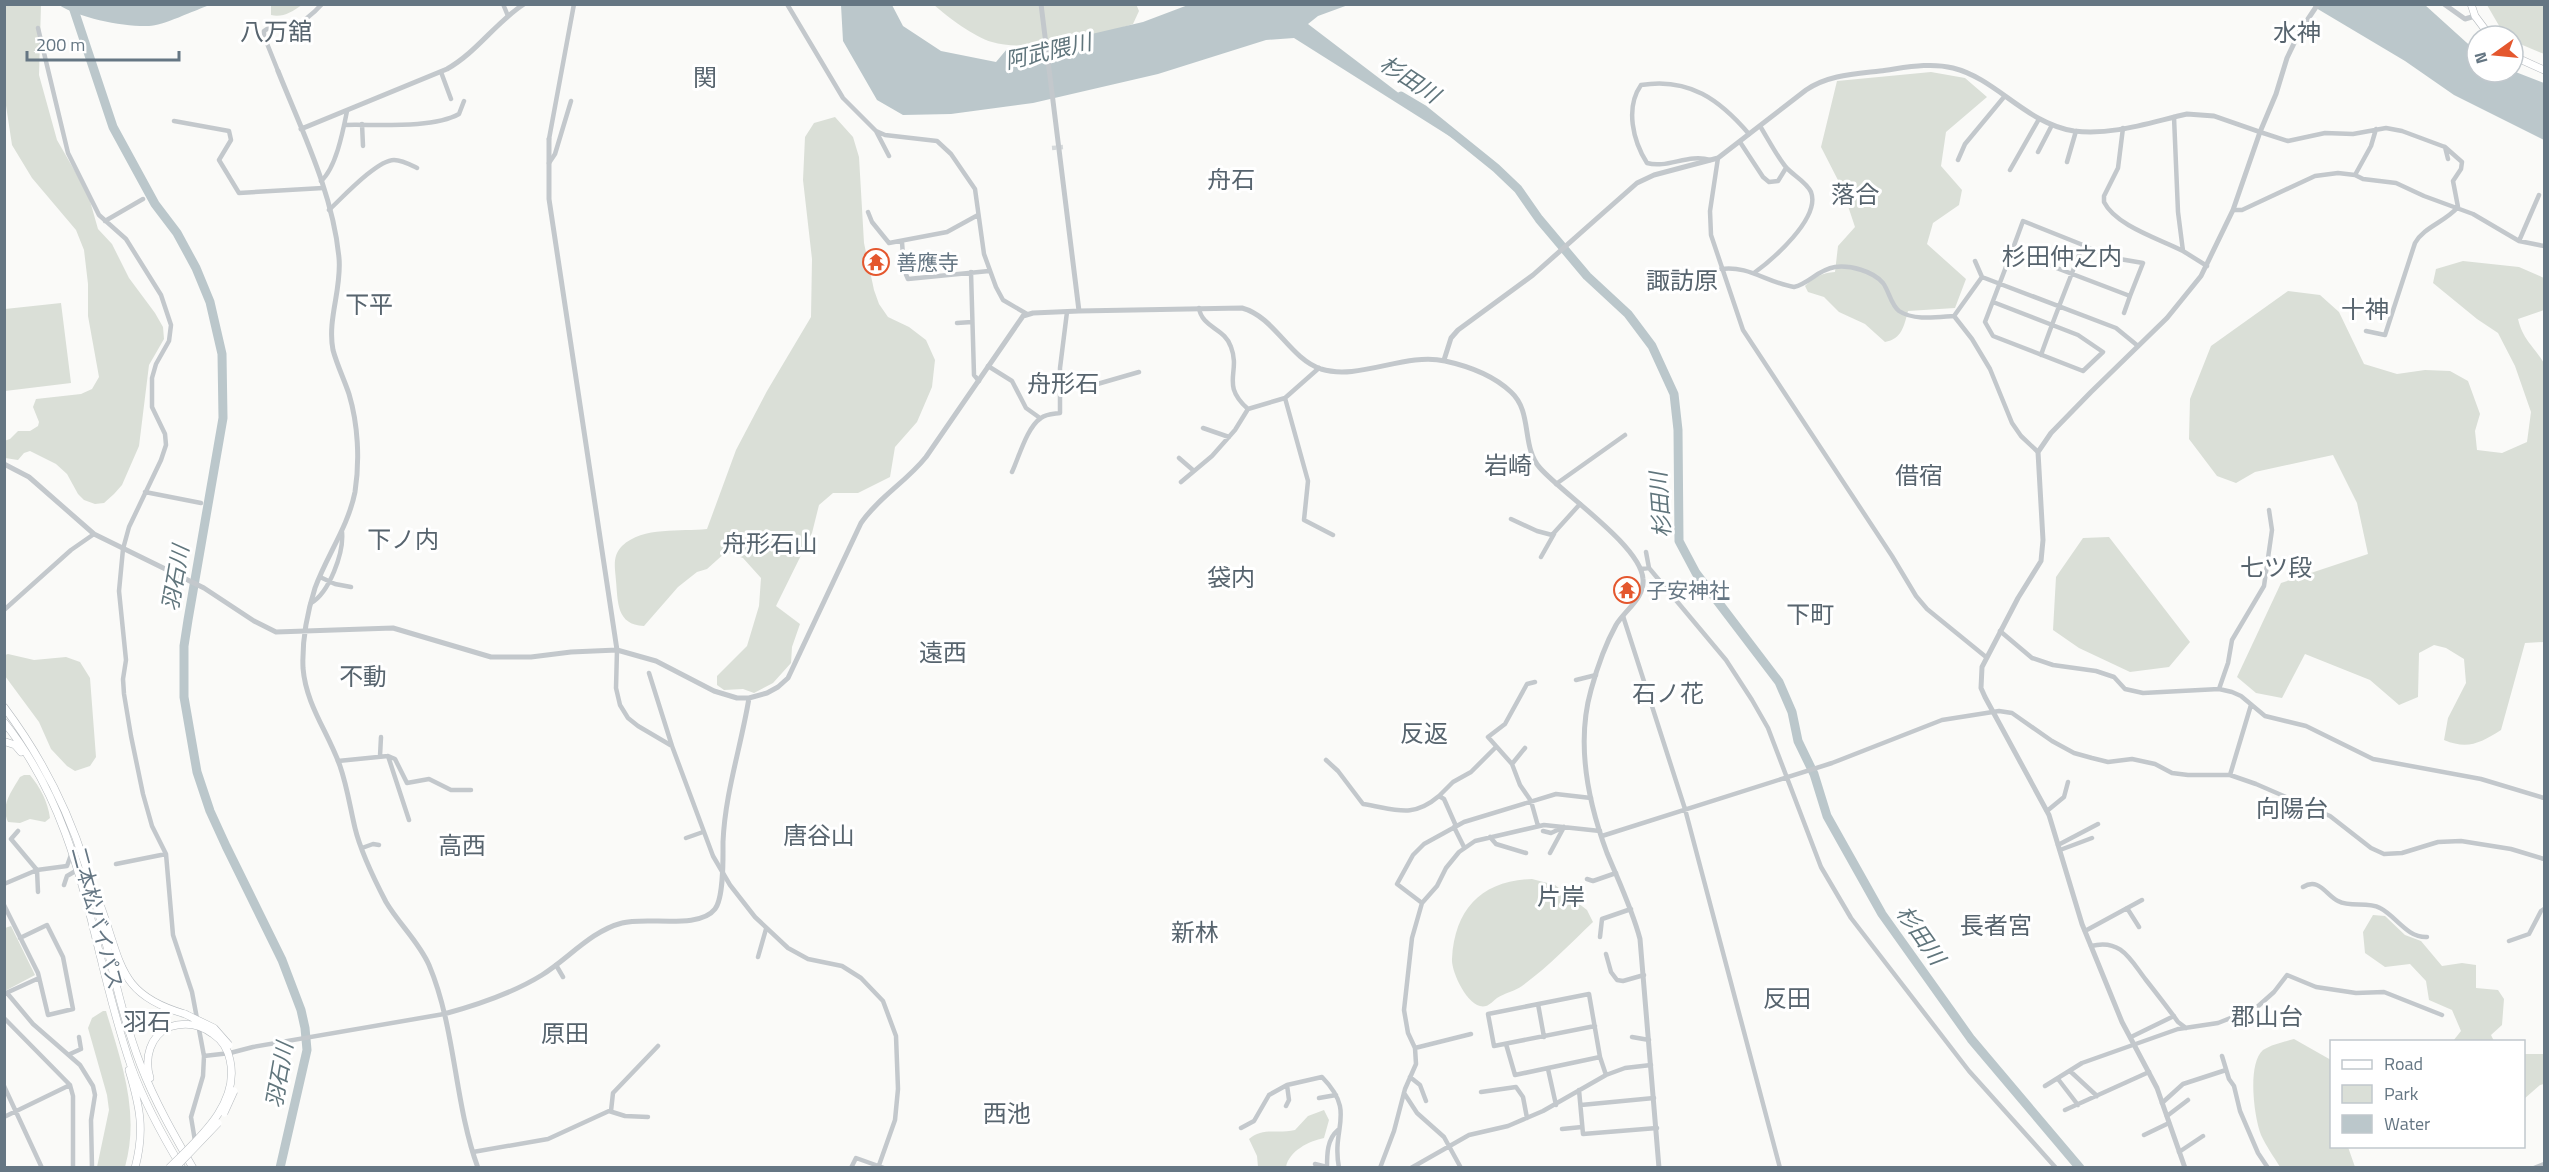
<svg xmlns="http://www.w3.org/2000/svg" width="2549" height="1172" font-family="'Titillium Web','Noto Sans JP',sans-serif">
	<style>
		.green { fill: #dadfd7 }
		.water { fill: #bbc7cb }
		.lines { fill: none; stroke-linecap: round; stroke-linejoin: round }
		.river { stroke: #bbc7cb; stroke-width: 9 }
		.minor-tunnel { stroke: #d5d9db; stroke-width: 4.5; stroke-dasharray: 4.5 2; stroke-linecap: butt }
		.primary-casing { stroke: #b5babe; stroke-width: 8 }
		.trunk-casing { stroke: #b4b9bd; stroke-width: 8 }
		.minor { stroke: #c3c8cc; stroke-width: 4.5 }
		.tertiary { stroke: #c3c8cc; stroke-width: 5 }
		.primary { stroke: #fff; stroke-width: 7 }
		.trunk { stroke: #fff; stroke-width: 7 }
		.trunk-bridge-casing { stroke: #b4b9bd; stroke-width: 8; stroke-linecap: butt }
		.trunk-bridge { stroke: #fff; stroke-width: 7 }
		.labels { text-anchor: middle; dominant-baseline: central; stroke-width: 6; stroke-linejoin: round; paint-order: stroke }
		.poi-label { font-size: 21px; fill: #657683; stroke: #fff; text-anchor: start }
		.street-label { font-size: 21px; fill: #657683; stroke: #fff }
		.water-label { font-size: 22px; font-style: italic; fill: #60757c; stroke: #fff }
		.quarter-label { font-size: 24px; fill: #57646e; stroke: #fff }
	</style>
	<rect width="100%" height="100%" fill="#fafaf8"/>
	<path class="green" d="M1136,4L1139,11L1133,24C1098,36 1028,53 992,42C974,37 948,17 934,5Z
		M5,5H41L39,75L57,140L88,194L98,229L112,244L129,278L155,313L163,327L164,339L149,365L139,446L122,485L114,494L104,503L95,504L84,500L78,494L67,474L56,464L30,451L24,453L18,460L5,458L4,441L10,439L18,431H30L38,426L39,422L33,407L36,399L81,394L92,389L99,377L88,316V284L84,250L76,230L32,178L12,145L5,99Z
		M271,5V4L302,5C292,12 282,18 271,15Z
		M2487,5H2544V54L2513,41V36H2505Z
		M1931,72L1965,78L1987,97L1946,132L1941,166L1962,190L1959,205L1933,223L1927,244L1966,279L1955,308L1908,311C1904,326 1902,339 1885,342L1865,324L1839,312L1824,297L1808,292L1805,286C1814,277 1822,273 1835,272L1838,246L1855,227L1842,188L1821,147L1837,81Z
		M835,117L853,137L859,157L864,243L874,290L879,304L888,317L909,327L926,340L935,360L932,387L917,422L895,447L890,477L858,493H833L819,505L812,533L776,606L800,624L792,647L791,663L773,683L754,693L743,689L724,690L717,685V676L747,646L759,606L761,578L743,558L726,552L707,569L697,572L678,587L644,626C616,625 618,601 616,581C615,568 612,556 622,546C643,526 681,532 707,529L736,450L767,391L811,317L812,259L803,180L805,137L814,123Z
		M2463,261L2519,267L2544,278V310L2518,319C2523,340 2533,345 2544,363V642L2525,643L2501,730C2480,743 2468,750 2444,740L2448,718L2466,683L2464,659L2446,648L2434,645L2419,653L2418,697L2399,705L2370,680L2305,654L2282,698L2256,693L2237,677L2281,583L2368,554L2357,503L2333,455L2255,472L2236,483L2217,476L2189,439L2190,399L2211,346L2288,291L2320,295L2339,312L2364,364L2397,374L2425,370L2450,371L2468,381L2480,414L2475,431L2477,450L2502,453L2527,442L2531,412L2515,366L2498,333L2477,319L2433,283L2436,269Z
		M61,303L71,383L5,391V309Z
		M2109,537L2190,642L2169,667L2130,672L2079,648L2053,630L2056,577L2083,538Z
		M8,654L34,660L66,657L80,662L90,678L96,757L90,766L75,771L67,766L51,749L39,722L5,676V655Z
		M24,775H30C40,787 48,802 50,818L45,822L30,819L20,823L8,822C0,805 12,791 20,777Z
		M1532,879L1555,885L1587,910L1593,922C1570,944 1548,967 1522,986C1515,991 1505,993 1497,998C1494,1000 1490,1005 1486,1006C1469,1011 1451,972 1452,959C1455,908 1482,881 1532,879Z
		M2373,915L2385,916L2405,935L2421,941L2442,966L2462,963L2476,965V988L2498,990L2504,999L2502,1025L2491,1035L2494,1041H2453L2461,1031L2452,1010L2429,1000L2426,981L2410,964L2385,967L2365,953L2363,932Z
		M11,926L35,975L5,991V928Z
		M103,1011H106C122,1064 140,1113 125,1167H97L109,1110L107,1095L88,1028L92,1018Z
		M2294,1039L2331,1060L2332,1146L2348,1147L2355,1167H2280C2274,1157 2266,1146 2261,1135C2254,1117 2247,1064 2263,1050C2272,1044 2284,1042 2294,1039Z
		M2524,1054H2544V1084L2540,1085L2524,1099Z
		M1324,1110L1329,1120L1324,1138C1309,1141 1289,1151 1286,1167H1258L1257,1156L1249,1139C1262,1127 1279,1134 1295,1130L1308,1116Z"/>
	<path class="water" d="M59,5H210C195,10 162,26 149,26C124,27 79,18 59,5Z
		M841,5H892L903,26L941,51L996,62L1007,49L1019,51L1143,22L1188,5H1348L1318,16L1308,24L1484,158L1294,38L1266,40L1158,74L1033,103L951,114L903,115L877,100L843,41Z
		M2311,5H2425L2477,52V72L2513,71L2544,83V140L2454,95L2405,61Z"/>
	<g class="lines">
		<path class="river" d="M72,4L113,127L155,204L177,233L196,268L210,302L222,354L223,418L188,620L184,646V697L197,772L210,811L226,846L282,960L301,1010L305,1028L307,1050L280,1168
			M1401,96L1423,109L1496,168L1518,189L1539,219L1587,276L1628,314L1652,346L1674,394L1678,430L1679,541L1696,573L1779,682L1792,712L1798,741L1814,774L1827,816L1882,914L1971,1039L2080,1168"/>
		<path class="minor-tunnel" d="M1052,148L1064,147"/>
		<defs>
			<path id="primary" d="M2471,4L2475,16L2490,36
				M2513,56L2544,70"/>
			<path id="trunk" d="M4,707C40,755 67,807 85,864C106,931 116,1001 141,1066C155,1102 174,1135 193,1168
				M4,722C86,824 90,948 131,1066C144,1102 162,1135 182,1168
				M6,742L15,745L21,752
				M101,907C122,965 119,995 185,1014
				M129,1070C140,1107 145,1130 135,1168
				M150,1078C144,1058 150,1036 169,1027"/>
		</defs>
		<use href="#primary" class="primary-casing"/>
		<use href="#trunk" class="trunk-casing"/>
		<path class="minor" d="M503,4L508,16
			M787,4L843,98L876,131L885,135L937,141L951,154L975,189L984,254L996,287L1003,300L1027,314
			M38,28L68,153L99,215L126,239L161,295L171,325L169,341L156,364L152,378V407L165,434L166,445L161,460L129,527L123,549L119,591L126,660L123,679L124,694L131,736L143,794L152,826L166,854L173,935L192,992L204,1056L203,1076L191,1117L195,1141
			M278,71L264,36V31C273,24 279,29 289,28C299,26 315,12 322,4
			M441,72L451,99
			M2174,117L2178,212L2183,251L2207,266
			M174,121L229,131L231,140L219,160L239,193L323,188
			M362,124L363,146
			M344,125C375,124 432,129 459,114L464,101
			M2123,128L2118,168L2104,196V202C2116,226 2160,239 2183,251
			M876,131L889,156
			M2260,132L2288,141L2325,133L2353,134L2386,128L2402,131L2445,147L2448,159
			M549,139L574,4
			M1740,142L1763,177L1769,182L1778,181L1786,168
			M2038,152L2052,125
			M1718,158L1710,211L1711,235L1743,330L1892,556L1916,596L1927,609L1986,657
			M1710,160C1689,153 1667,169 1647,163C1633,141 1625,108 1641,85C1689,77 1720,100 1749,134
			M1958,160L1965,144L2004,97
			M2067,162L2076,131
			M549,163L555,154L571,101
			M2010,170L2039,119
			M2355,175L2371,146L2376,129
			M321,181C336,168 343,131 347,111
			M329,210C342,198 377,160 394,160C402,160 411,165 417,168
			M2233,210H2242L2315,176L2338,173L2355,175L2363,179L2396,183L2424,196L2473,214L2519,241L2544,246
			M868,212L872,222L889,243L947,232L978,215
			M105,221L143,199
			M2519,241L2539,195
			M902,242L904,270L908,279L989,271
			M1975,261L1982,277
			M1721,269C1748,265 1768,283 1794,287C1810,283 1817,270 1835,267C1850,265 1873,271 1883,283C1889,291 1891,305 1899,311C1914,321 1938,317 1954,316
			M971,272L974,375L979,381
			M1754,273C1772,260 1821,218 1811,192C1806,181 1792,175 1785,166C1775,153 1768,139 1760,126
			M1993,302L2078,335L2103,352L2083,371L1993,336L1985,322L2012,251
			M1199,308C1202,328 1225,328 1231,347C1241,373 1220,384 1248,409
			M2124,313L2130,296
			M957,323L972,322
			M2366,331L2385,335L2415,243C2424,227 2445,222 2458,207L2453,181L2461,169L2462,162L2445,147
			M2041,355C2054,318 2069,281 2083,245L2023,221L2012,251L2130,296L2143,263L2108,257L2083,245
			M988,366L1012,381L1026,408L1040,418
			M1087,387L1139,372
			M1285,398L1308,481L1304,520L1333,535
			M1203,428L1229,437
			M2038,452L2021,436L2012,423L1990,369L1972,339L1954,316L1982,277L2116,328L2138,346
			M1179,458L1194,471
			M1012,472C1019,457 1027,427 1041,418C1046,414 1054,414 1060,413V368L1067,312
			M1181,482L1212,456L1235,430L1248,409L1285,398L1319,368
			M1556,484L1625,435
			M145,492L201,503
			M1511,519L1537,531L1552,535L1580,504
			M1646,552L1649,568
			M1541,557L1554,534
			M1641,569L1649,568L1726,660L1752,700L1768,728L1821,867L1851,918L1969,1071L2056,1168
			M320,577L335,584L351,587
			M311,603C329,593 344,553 342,532
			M4,610L71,550L94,534
			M1623,616L1685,809L1780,1168
			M2000,631L2032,658L2053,665L2096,671L2114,677L2125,689L2143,693L2219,689L2232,692L2241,696L2265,716L2306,726L2373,759L2481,779L2544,798
			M617,650L616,688L620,705L628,718L638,726L672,746L713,856L730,885L755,917L788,948L808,959L842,966L861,978L883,1001L896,1036L898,1089L895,1120L878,1168
			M649,673L672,746
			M1576,680L1596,675
			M1535,682L1527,684L1505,724L1488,737L1512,764L1520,785L1531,801L1538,826
			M2219,689L2228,663L2232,640L2264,586L2272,530L2269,510
			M380,756L381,737
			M388,756L409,820
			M1326,760L1338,771L1363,804C1396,809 1412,819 1439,796L1444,799L1456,826
			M338,761L388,756L395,759L407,783L429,779L451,790H471
			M1512,764L1525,748
			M2230,775L2251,705
			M1439,796L1453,782L1471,772L1496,747
			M2047,811L2064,797L2068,782
			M1454,827L1464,847
			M18,831L11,839L37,870L67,866L72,852
			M1543,831L1551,833L1564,827
			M1602,836L1832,763L1942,720L1999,711L2012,713L2052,741L2074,753L2092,758L2108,762L2132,759L2155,764L2172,773L2188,775H2230L2256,784L2330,816L2371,848L2384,854L2402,853L2438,842L2461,841L2511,849L2544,859
			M1490,837L1496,844L1526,853
			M686,838L703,832
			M2058,845L2098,824
			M362,848L373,844L379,845
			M2060,850L2092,838
			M1550,853L1564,827
			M116,864L166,854
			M1587,879L1593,881L1616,873
			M4,884L37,870L38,892
			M64,885L67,876L79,869
			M2303,887C2319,877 2326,895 2338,901C2351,908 2367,901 2380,908C2396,916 2407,938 2427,937
			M1422,903L1397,884L1413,855L1424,844L1464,822L1556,794L1591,798
			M4,905L38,973L48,1015L73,1009L63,957L47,925L20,938
			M2127,908L2139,927
			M2085,931L2142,900
			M1600,937L1602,919L1631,909
			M2509,941L2529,934L2541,911L2544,909
			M2091,946C2122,938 2131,961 2146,980C2157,994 2168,1008 2178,1022L2186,1028
			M1606,954L1611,972L1617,980L1623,981L1644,975
			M758,957L766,929
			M556,965L563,977
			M7,993L33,1024L80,1065L93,1086L95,1095L91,1120L92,1168
			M4,994L39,978
			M1538,1004L1544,1037
			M4,1018L70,1085L73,1096V1168
			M1595,1026L1494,1046L1488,1014L1589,994L1600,1057L1606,1075
			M1632,1037L1649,1040
			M2131,1037L2174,1016
			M1506,1044L1515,1075L1600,1057
			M1415,1048L1471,1034
			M70,1054L81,1049L79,1037
			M204,1056L230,1053L253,1047L444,1014
			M2222,1056L2229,1079L2234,1086L2240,1111L2258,1153L2268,1168
			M1548,1069L1556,1105
			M2070,1071L2097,1096
			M1410,1077L1420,1085L1426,1101
			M2058,1079L2078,1105
			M4,1086L42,1168
			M2045,1086L2082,1063L2178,1029L2218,1023L2256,1008L2274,992L2287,975L2316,987L2356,993L2384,992L2442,1015
			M1579,1090L1583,1134L1657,1128
			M1481,1092L1516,1087L1523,1097L1527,1118
			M1404,1093L1417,1113L1444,1137L1461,1168
			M1319,1098L1336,1095
			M2162,1103L2183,1084L2226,1070
			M1581,1105L1654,1098
			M1286,1106L1289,1100L1287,1085L1322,1077C1357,1113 1331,1126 1339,1168
			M2065,1110L2149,1072
			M611,1111L613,1093L658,1046
			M2167,1116L2188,1100
			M4,1117L70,1085
			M1241,1128L1254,1121L1269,1095L1287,1085
			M1562,1129L1582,1127
			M2144,1135L2169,1123
			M473,1152L548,1139L609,1111L625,1116L648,1117
			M2179,1152L2203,1136
			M1315,1164L1327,1167
			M851,1168L856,1158L884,1168
			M1327,1168C1327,1154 1327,1139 1338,1130
			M1380,1168L1394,1131L1405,1089L1416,1064L1415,1048L1408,1033L1404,1010L1412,938L1422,903L1437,886L1446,868L1459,852L1475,841L1544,825L1600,831
			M1411,1168L1469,1135L1508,1126L1543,1111L1606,1075L1625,1068L1651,1065
			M2534,1168L2544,1164"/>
		<path class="tertiary" d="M1041,4L1079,311
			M2444,4L2465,19L2475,16
			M278,71C302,131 333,193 339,258C342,289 327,319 333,350C337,365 344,379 349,394C358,424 360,460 355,492C348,527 327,555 315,588C307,613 302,642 303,668C306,705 328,732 340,766C347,786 350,807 355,828C361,853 374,879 386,902C399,924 419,942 429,965C456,1029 454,1103 478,1168
			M301,129L447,69C477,52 495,23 524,4
			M549,139V199L617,650
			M1444,360L1451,338L1458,330L1533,275L1637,183L1654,175L1718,158L1806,90C1828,75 1854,74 1880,71C1904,68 1929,62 1953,68C1997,79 2025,123 2074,131C2112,136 2151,122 2187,114L2214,116L2260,132
			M4,464L29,477L94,534L204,588L254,621L276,632L393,628L491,657H531L571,652L617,650L656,661L714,691L737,698H749L767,693L778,687L788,678L861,523C879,497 906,482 926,457L1023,316L1033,313L1079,311L1242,308C1275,317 1289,358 1321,369C1359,381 1405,352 1445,361C1468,366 1494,376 1511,392C1533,412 1521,447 1540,468C1563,494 1641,546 1643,579C1645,598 1625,610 1616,625C1605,645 1597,668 1591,690C1576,743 1588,802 1607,853C1619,882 1632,909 1640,939L1659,1168
			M444,1014C477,1005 513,993 542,975C568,959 591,931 622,923C646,916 699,930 715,909C724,897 723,858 723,842C725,793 741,747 749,698
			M2185,1168L2157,1088L2122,1022L2082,924L2049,815L1985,697L1981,688L1982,667L2018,598L2041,561L2043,540L2038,452L2051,433L2091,392L2167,318L2201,276L2233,210L2260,132L2276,94L2287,58L2300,31L2318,4"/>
		<use href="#primary" class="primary"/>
		<use href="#trunk" class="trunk"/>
		<defs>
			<path id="trunk-bridge" d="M185,1014L214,1028L229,1045
				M224,1113L234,1091
				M169,1168C197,1140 240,1105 230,1060C228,1050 222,1040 213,1034C200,1024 184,1022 169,1027
				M175,1168L218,1123"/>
		</defs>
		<use href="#trunk-bridge" class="trunk-bridge-casing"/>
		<use href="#trunk-bridge" class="trunk-bridge"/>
	</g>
	<defs>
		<symbol id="temple-ring" viewBox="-11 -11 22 22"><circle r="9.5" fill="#fff" stroke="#e4572e" stroke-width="1.5"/><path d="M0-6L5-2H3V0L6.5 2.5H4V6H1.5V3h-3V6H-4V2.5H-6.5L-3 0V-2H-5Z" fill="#e4572e"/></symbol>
	</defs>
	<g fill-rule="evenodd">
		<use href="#temple-ring" x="861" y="247" width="30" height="30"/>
		<use href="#temple-ring" x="1612" y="575" width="30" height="30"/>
	</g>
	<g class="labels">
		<g class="poi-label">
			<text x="896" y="262">善應寺</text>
			<text x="1646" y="590">子安神社</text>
		</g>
		<g class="street-label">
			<text transform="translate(98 918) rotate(75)">二本松バイパス</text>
		</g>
		<g class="water-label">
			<text transform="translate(1048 51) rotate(-13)">阿武隈川</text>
			<text transform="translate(1410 79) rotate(33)">杉田川</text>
			<text transform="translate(1660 505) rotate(-94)">杉田川</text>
			<text transform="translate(175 578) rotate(-80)">羽石川</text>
			<text transform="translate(1921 935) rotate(55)">杉田川</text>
			<text transform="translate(279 1075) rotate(-80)">羽石川</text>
		</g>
		<g class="quarter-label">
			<text x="276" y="31">八万舘</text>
			<text x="2297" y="32">水神</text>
			<text x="705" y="77">関</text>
			<text x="1231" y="179">舟石</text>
			<text x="1855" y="194">落合</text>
			<text x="2062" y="256">杉田仲之内</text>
			<text x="1682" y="280">諏訪原</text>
			<text x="369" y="304">下平</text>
			<text x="2365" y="309">十神</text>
			<text x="1063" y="383">舟形石</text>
			<text x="1508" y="465">岩崎</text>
			<text x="1919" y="475">借宿</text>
			<text x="403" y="539">下ノ内</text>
			<text x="770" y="543">舟形石山</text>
			<text x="2276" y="567">七ツ段</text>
			<text x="1231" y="577">袋内</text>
			<text x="1810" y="614">下町</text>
			<text x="943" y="652">遠西</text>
			<text x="363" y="676">不動</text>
			<text x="1668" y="693">石ノ花</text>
			<text x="1424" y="733">反返</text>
			<text x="2292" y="808">向陽台</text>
			<text x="819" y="835">唐谷山</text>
			<text x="462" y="845">高西</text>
			<text x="1561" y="896">片岸</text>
			<text x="1996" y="925">長者宮</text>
			<text x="1195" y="932">新林</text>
			<text x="1787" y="998">反田</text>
			<text x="2267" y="1016">郡山台</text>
			<text x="147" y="1021">羽石</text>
			<text x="565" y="1033">原田</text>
			<text x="1007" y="1113">西池</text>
		</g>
	</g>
	<rect width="2549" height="1172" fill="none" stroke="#657683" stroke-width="12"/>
	<rect x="2330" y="1040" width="195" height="108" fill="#ffffff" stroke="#c1c8cd" stroke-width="1.5"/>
	<rect x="2342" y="1060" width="30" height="9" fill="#ffffff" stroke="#c1c8cd" stroke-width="1.5"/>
	<text x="2384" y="1070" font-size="18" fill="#657683">Road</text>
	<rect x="2342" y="1085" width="30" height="18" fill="#dadfd7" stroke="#c1c8cd" stroke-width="1.5"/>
	<text x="2384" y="1100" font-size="18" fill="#657683">Park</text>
	<rect x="2342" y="1115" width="30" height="18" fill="#bbc7cb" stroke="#c1c8cd" stroke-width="1.5"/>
	<text x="2384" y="1130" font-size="18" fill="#657683">Water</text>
	<g transform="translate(2495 54) rotate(255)"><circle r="28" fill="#ffffff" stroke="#c1c8cd" stroke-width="1.5"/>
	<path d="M0-4.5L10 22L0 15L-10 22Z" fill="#e4572e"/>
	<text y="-9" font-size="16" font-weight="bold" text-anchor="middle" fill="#657683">N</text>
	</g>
	<path d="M27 51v9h152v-9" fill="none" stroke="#657683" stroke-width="3"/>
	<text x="36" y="51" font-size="18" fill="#657683" stroke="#ffffff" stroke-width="4.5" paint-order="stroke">200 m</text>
</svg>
